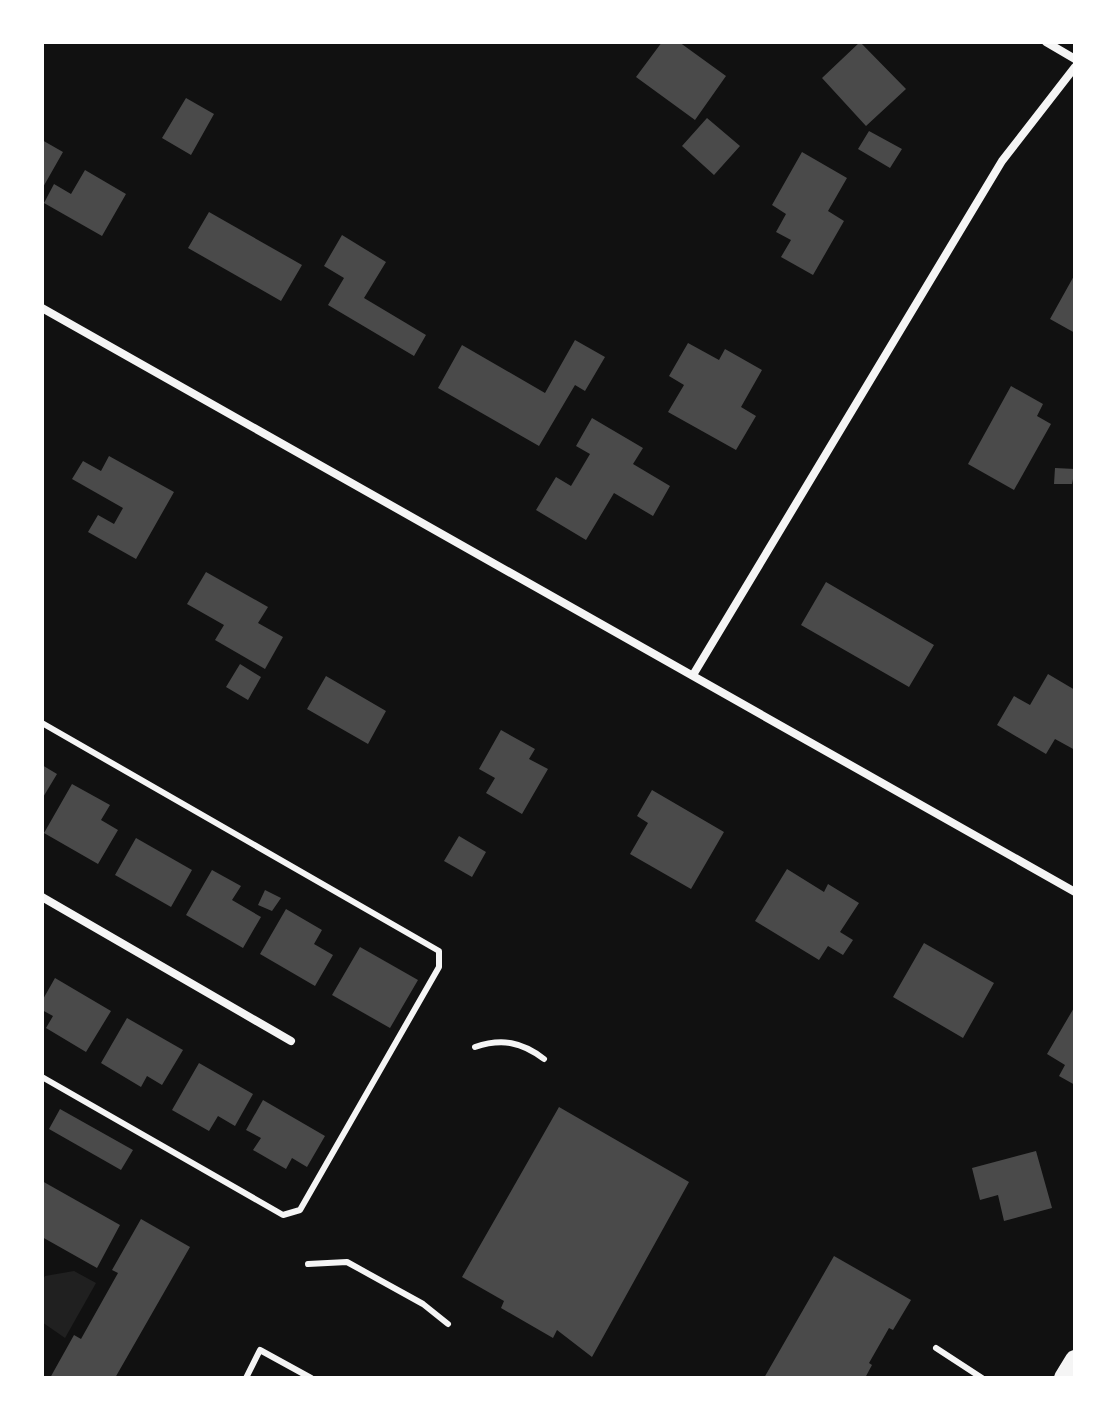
<svg xmlns="http://www.w3.org/2000/svg" width="1117" height="1420" font-family="Literata,serif">
	<style>
		.green { fill: #202020 }
		.building { fill: #4a4a4a }
		.lines { fill: none; stroke-linecap: round; stroke-linejoin: round }
		.service { stroke: #f5f5f5; stroke-width: 6 }
		.minor { stroke: #f5f5f5; stroke-width: 8 }
		.primary { stroke: #f5f5f5; stroke-width: 20 }
	</style>
	<rect width="100%" height="100%" fill="#111"/>
	<path class="green" d="M74,1271L96,1283L65,1338L42,1322V1281L45,1276Z"/>
	<path class="building" d="M662,42H679L726,76L695,120L636,77Z
		M860,42L906,89L866,126L822,78Z
		M186,98L214,114L191,155L162,138Z
		M707,118L740,146L714,175L682,146Z
		M869,131L902,149L890,168L858,149Z
		M42,140L63,152L42,189Z
		M802,152L847,178L828,211L844,221L813,275L781,257L791,240L776,232L786,214L772,205Z
		M85,170L126,194L102,236L44,203L54,184L71,194Z
		M209,212L302,265L281,301L188,248Z
		M342,235L386,262L364,298L426,335L414,356L328,305L344,278L324,266Z
		M1075,274V333L1050,319Z
		M575,340L605,357L585,391L575,385L539,446L438,388L462,345L545,393Z
		M688,343L719,360L725,349L762,370L741,407L756,416L736,450L668,412L684,385L669,376Z
		M1011,386L1043,404L1037,416L1051,424L1014,490L968,464Z
		M592,418L643,448L633,464L670,486L653,516L614,493L586,540L536,510L556,477L571,486L590,454L576,446Z
		M109,456L174,492L136,559L88,532L98,515L114,524L123,508L72,479L83,461L101,471Z
		M1055,468L1075,469L1072,484H1054Z
		M206,572L268,607L258,623L283,637L265,669L215,640L224,625L187,604Z
		M826,582L934,645L909,687L801,625Z
		M240,664L261,677L248,700L226,687Z
		M1048,674L1075,690V750L1055,739L1046,754L997,725L1014,696L1030,705Z
		M326,676L386,711L368,744L307,709Z
		M501,730L535,749L529,759L548,769L522,814L486,793L495,778L479,769Z
		M42,765L57,774L42,799Z
		M72,784L110,805L101,820L118,830L98,864L44,833Z
		M652,790L724,832L691,889L630,854L648,823L637,816Z
		M459,836L486,852L472,877L444,861Z
		M136,838L192,870L171,907L115,875Z
		M787,869L824,892L828,884L859,903L840,932L853,940L843,955L828,946L819,960L755,921Z
		M212,870L241,886L232,900L261,917L243,948L186,915Z
		M265,890L281,898L272,911L258,905Z
		M286,909L322,930L314,944L333,955L315,986L260,954Z
		M924,943L994,983L963,1038L893,997Z
		M360,947L418,980L390,1028L332,995Z
		M55,978L111,1011L86,1052L46,1028L53,1016L42,1010V1001Z
		M1075,1006V1085L1059,1076L1065,1065L1047,1054Z
		M127,1018L183,1050L162,1085L147,1076L141,1087L101,1063Z
		M199,1063L253,1094L235,1126L218,1116L209,1131L172,1110Z
		M263,1100L325,1136L307,1167L292,1158L286,1169L253,1150L261,1138L246,1130Z
		M559,1107L689,1182L592,1357L557,1330L553,1338L501,1308L504,1301L462,1277Z
		M60,1109L133,1150L121,1170L49,1129Z
		M1036,1151L1052,1208L1004,1221L998,1195L980,1200L972,1168Z
		M42,1181L120,1225L97,1268L42,1237Z
		M141,1219L190,1247L115,1378H50L74,1335L81,1339L118,1273L112,1270Z
		M834,1256L911,1300L893,1330L889,1328L869,1363L872,1365L865,1378H764Z"/>
	<g class="lines">
		<path class="service" d="M42,723L439,951V967L300,1210L283,1215L42,1077
			M475,1047C502,1038 522,1042 544,1059
			M308,1264L347,1262L423,1304L448,1324
			M936,1348L982,1378
			M246,1378L260,1350L311,1378"/>
		<path class="minor" d="M1046,42L1075,59
			M42,308L1075,892
			M693,675L1002,161L1075,67
			M42,897L291,1041"/>
		<path class="primary" d="M1064,1378L1075,1360"/>
	</g>
	<rect width="1117" height="1420" fill="none" stroke="#ffffff" stroke-width="88"/>
</svg>
